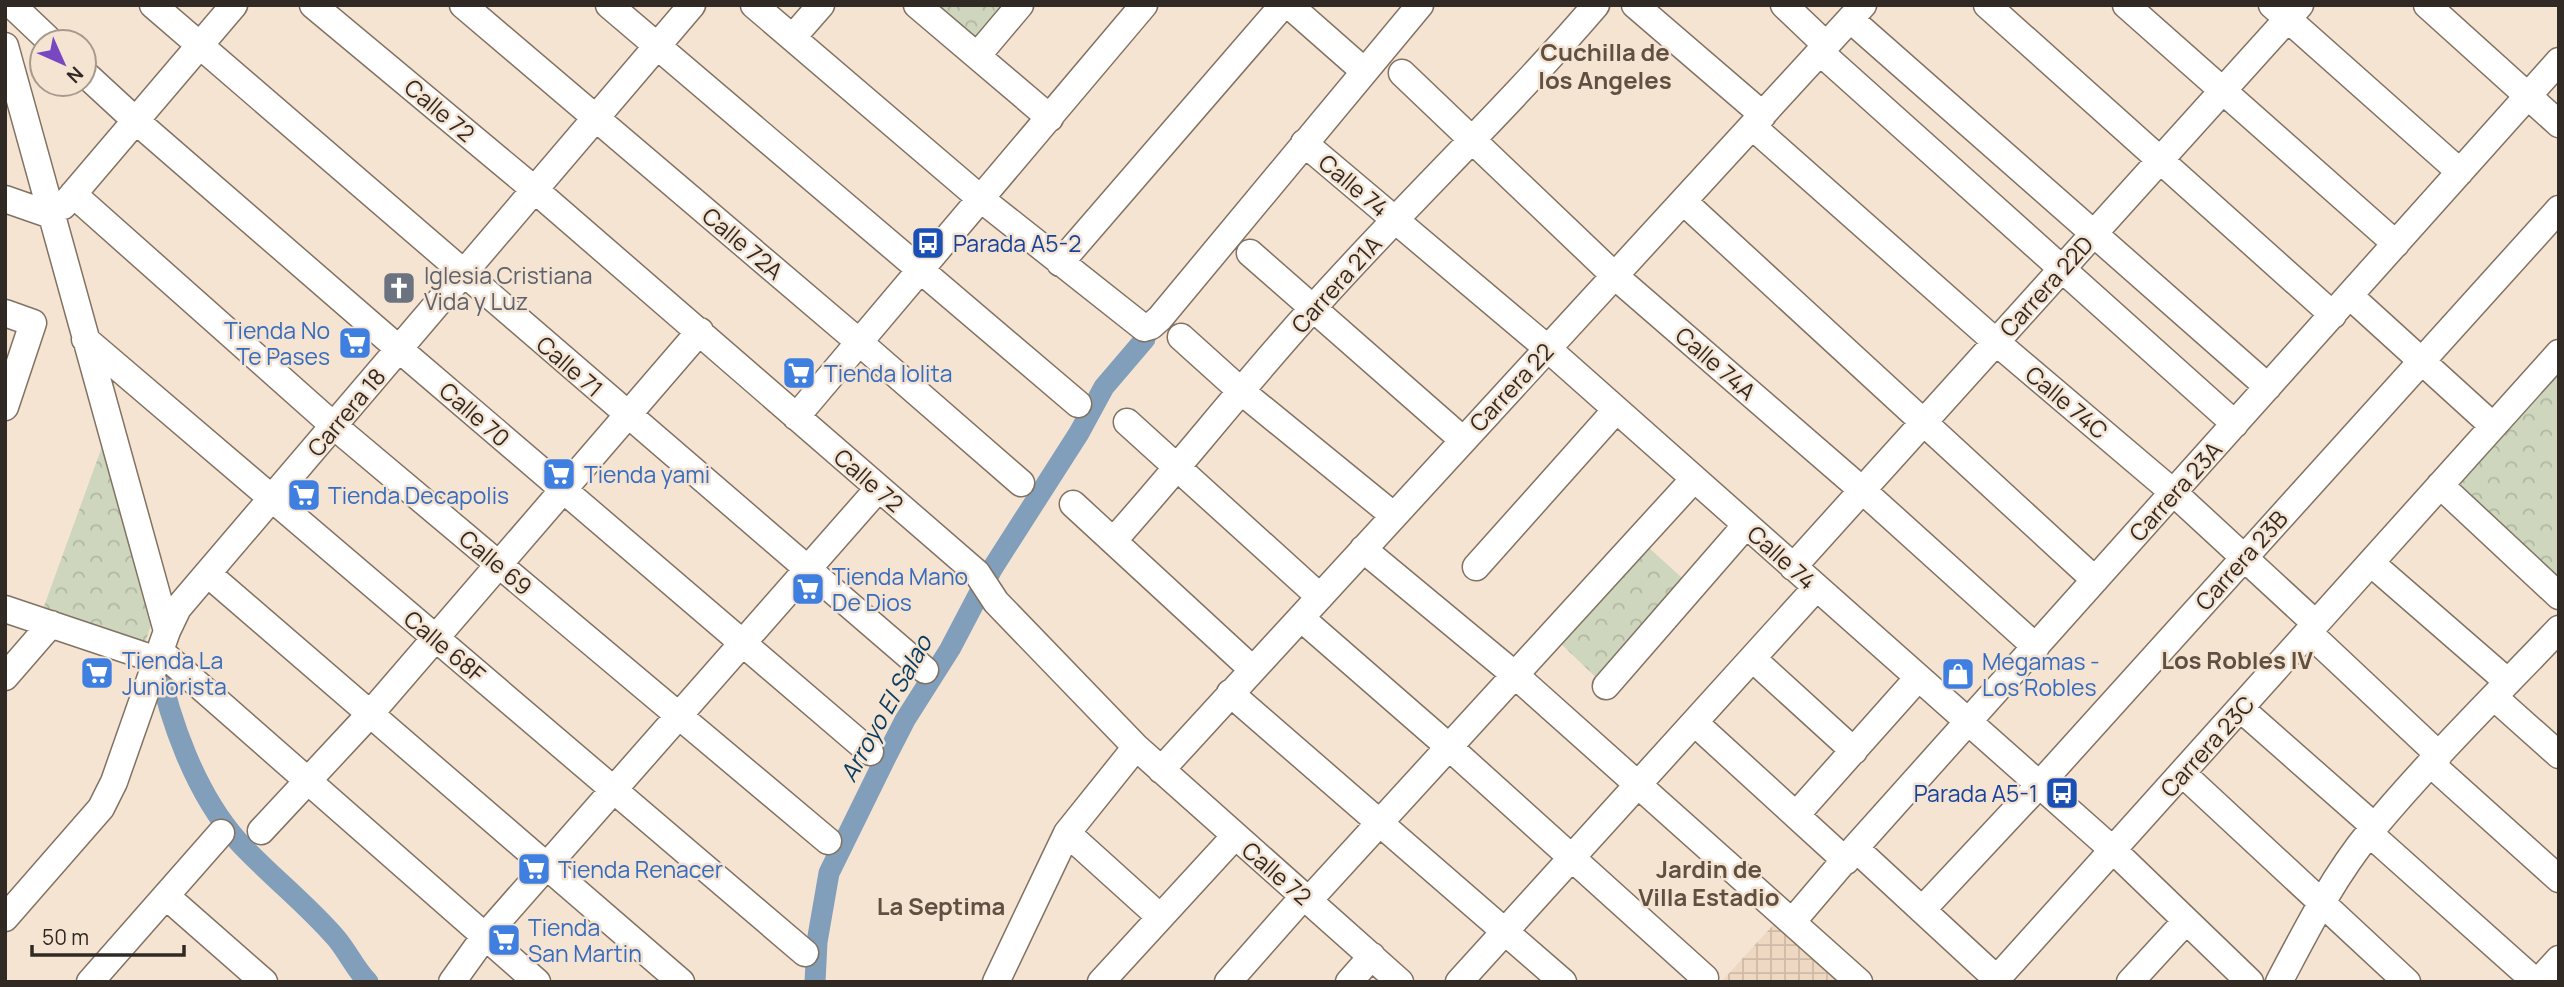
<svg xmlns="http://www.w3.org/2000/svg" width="2564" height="987" font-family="Manrope,sans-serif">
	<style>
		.industrial { fill: url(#industrial-grid) }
		.park { fill: url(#park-crowns) }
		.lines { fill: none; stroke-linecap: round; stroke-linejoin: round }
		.canal { stroke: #819fba; stroke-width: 21 }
		.minor-casing { stroke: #827263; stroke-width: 29 }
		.minor { stroke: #fff; stroke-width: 26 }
		.labels { text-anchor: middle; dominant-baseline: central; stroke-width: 5; stroke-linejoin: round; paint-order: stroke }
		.street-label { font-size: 23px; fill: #312a24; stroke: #f6e4d3 }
		.transit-label { font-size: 23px; fill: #164399; stroke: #f6e4d3; text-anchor: start }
		.worship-label { font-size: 23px; fill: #5b616d; stroke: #f6e4d3; text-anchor: start }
		.shop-label { font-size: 23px; fill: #366cbe; stroke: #f6e4d3; text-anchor: start }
		.neighbourhood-label { font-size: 24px; font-weight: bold; fill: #5f5042; stroke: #f6e4d3 }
		.water-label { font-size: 24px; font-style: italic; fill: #083c60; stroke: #f6e4d3 }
	</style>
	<defs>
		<pattern id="industrial-grid" width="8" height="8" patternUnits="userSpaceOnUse" patternTransform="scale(1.75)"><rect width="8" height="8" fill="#efd8c2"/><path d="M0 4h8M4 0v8" fill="none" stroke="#cdbaa7"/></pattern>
		<pattern id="park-crowns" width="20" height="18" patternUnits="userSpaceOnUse" patternTransform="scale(1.75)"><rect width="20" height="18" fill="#ced6bd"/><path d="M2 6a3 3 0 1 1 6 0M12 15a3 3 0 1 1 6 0" fill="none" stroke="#b1b8a2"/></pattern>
	</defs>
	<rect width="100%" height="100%" fill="#f6e4d3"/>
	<path class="industrial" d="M1776,922L1843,982H1721Z"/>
	<path class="park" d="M925,5H1012L975,48Z
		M2559,374V586L2452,488Z
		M103,444L151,625L145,643L43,609Z
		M1647,546L1691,586L1605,686L1560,643Z"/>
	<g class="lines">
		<path class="canal" d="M157,660C170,721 195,792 237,840C268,874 306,903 336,938C348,952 355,969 368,982
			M815,982L817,942L829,873L884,761L905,720L950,649L992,569L1079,433L1104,387L1145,339"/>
		<defs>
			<path id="minor" d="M12,5L51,42
				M153,5L925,670
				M313,5L535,190L977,573L996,602L1136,747L1400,982
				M463,5L859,342L1021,483
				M609,5L1078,404
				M754,5L981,199L1144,328L1151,326L1160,318L1420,5
				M917,5L1050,118
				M1289,5L1364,71
				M1635,5L1763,115
				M1784,5L1826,45
				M1987,5L2333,315
				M2126,5L2396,244
				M2272,5L2460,172
				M2427,5L2559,124
				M1850,19L2268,387
				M793,37L821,5
				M5,46L167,631
				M1820,52L2235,424
				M977,56L1020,5
				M84,73L135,120L399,349L870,752
				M1402,73L1616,277L1862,490L2036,647
				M1753,127L1996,342L2174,493L2316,624
				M1304,143L1547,348L2113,850L2250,982
				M73,194L334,426L828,841
				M5,199L51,215
				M1684,202L2095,580
				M63,206L234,5
				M1250,253L1463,440
				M1060,263L1283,5
				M2350,296L2493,426
				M5,313L33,323L5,407
				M1181,337L1242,392L1393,515
				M85,339L805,953
				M796,417L1144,5
				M1127,422L1320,597
				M2440,485L2559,596
				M1073,504L1252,669
				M1114,540C1182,464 1245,383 1314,307C1406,204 1506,110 1596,5
				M1363,549L1515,675L1859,982
				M2371,563L2508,682
				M1476,567L1616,410
				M1793,567L2300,5
				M208,574L681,982
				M5,609L157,660
				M1301,618L1449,747L1705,978
				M2308,632L2439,755
				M160,651L537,982
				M1753,659L1854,751
				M5,677L51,624
				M1606,686L1746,525
				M1230,693L1563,982
				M2494,697L2559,755
				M2240,708L2375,827
				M1695,723L1846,861
				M2431,764L2559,879
				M1161,770L1863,5
				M2182,773L2407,982
				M1796,815L1918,678
				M261,831L370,714L700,331
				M1067,833L1160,917
				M2369,833L2536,982
				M1855,848L2000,982
				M166,896L264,982
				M1309,900L1694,479
				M1922,910L2039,785L2559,209
				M5,918L101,808L114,782L167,631L178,608L692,5
				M1792,922L1855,848L2559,61
				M90,982L221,833
				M452,982L485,936L878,489
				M996,982L1067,833L1136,747
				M1101,982L1235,836
				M1228,982L1304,896
				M1349,982L1372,956
				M1459,982L1816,588
				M1994,982L2559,353
				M2130,982L2186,921
				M2279,982C2306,931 2333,877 2370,832C2429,761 2495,696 2559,629
				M2538,982L2559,959"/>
		</defs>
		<use href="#minor" class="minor-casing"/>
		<use href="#minor" class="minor"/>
	</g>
	<defs>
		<symbol id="bus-square" viewBox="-11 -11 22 22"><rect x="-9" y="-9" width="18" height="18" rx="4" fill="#1a4fb4" stroke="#f6e4d3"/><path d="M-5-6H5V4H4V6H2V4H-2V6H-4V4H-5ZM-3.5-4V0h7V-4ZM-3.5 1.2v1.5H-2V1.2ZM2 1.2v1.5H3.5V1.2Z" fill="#fff"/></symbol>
		<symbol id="church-square" viewBox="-11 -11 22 22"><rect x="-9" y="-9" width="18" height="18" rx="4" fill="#6b7280" stroke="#f6e4d3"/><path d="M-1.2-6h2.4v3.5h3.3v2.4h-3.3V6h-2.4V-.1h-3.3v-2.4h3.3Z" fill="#fff"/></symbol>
		<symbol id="supermarket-square" viewBox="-11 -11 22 22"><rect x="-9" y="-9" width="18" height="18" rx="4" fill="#3f7fe0" stroke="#f6e4d3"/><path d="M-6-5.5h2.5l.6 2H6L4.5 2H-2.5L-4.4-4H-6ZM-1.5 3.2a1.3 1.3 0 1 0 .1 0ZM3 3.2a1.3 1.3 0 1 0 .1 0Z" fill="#fff"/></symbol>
		<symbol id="shop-square" viewBox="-11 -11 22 22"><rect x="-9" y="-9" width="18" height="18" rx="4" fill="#3f7fe0" stroke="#f6e4d3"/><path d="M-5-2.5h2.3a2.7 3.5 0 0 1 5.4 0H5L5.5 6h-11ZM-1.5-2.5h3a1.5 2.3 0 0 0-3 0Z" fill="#fff"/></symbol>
	</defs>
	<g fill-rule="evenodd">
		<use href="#bus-square" x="909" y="224" width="38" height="38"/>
		<use href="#church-square" x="380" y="269" width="38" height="38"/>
		<use href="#supermarket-square" x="336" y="324" width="38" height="38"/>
		<use href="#supermarket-square" x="780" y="354" width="38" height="38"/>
		<use href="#supermarket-square" x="540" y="455" width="38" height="38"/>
		<use href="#supermarket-square" x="285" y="476" width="38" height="38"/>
		<use href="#supermarket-square" x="789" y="570" width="38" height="38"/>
		<use href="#supermarket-square" x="78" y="654" width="38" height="38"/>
		<use href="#shop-square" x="1939" y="655" width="38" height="38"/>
		<use href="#bus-square" x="2043" y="774" width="38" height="38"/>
		<use href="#supermarket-square" x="515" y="850" width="38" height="38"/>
		<use href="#supermarket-square" x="485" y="921" width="38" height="38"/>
	</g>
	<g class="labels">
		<g class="street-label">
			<text transform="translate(440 110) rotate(40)">Calle 72</text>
			<text transform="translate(1354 185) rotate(40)">Calle 74</text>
			<text transform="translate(743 243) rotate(40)">Calle 72A</text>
			<text transform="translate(1336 284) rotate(-48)">Carrera 21A</text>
			<text transform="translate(2046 286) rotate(-48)">Carrera 22D</text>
			<text transform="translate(1716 363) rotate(41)">Calle 74A</text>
			<text transform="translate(570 366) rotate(41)">Calle 71</text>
			<text transform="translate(1511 387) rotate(-47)">Carrera 22</text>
			<text transform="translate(2067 402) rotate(40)">Calle 74C</text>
			<text transform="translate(346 412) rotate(-50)">Carrera 18</text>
			<text transform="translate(475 414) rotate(41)">Calle 70</text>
			<text transform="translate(869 480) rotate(41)">Calle 72</text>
			<text transform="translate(2175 491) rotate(-48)">Carrera 23A</text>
			<text transform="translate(1782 557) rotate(42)">Calle 74</text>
			<text transform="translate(2241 560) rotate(-48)">Carrera 23B</text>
			<text transform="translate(496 562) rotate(40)">Calle 69</text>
			<text transform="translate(445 646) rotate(40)">Calle 68F</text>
			<text transform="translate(2207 746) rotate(-48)">Carrera 23C</text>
			<text transform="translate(1277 873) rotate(41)">Calle 72</text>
		</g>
		<g class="transit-label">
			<text x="953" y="243">Parada A5-2</text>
			<text x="2038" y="793" text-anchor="end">Parada A5-1</text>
		</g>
		<g class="worship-label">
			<text x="424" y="275">Iglesia Cristiana<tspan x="424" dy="26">Vida y Luz</tspan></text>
		</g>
		<g class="shop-label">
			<text x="330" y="330" text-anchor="end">Tienda No<tspan x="330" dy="26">Te Pases</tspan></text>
			<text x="824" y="373">Tienda lolita</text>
			<text x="584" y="474">Tienda yami</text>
			<text x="328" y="495">Tienda Decapolis</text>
			<text x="832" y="576">Tienda Mano<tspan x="832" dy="26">De Dios</tspan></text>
			<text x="122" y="660">Tienda La<tspan x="122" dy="26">Juniorista</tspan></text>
			<text x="1982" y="661">Megamas -<tspan x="1982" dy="26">Los Robles</tspan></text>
			<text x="558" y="869">Tienda Renacer</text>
			<text x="528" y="927">Tienda<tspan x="528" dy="26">San Martin</tspan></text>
		</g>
		<g class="neighbourhood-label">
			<text x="1605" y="51">Cuchilla de<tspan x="1605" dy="28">los Angeles</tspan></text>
			<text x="2237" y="659">Los Robles IV</text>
			<text x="1709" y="868">Jardin de<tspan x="1709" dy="28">Villa Estadio</tspan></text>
			<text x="941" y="905">La Septima</text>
		</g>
		<g class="water-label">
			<text transform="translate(885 708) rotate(-61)">Arroyo El Salao</text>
		</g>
	</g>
	<rect width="2564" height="987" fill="none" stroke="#312a24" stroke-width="14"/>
	<g transform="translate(63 63) rotate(135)"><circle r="33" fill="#f6e4d3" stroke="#a79a8d" stroke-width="2"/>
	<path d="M0-5L12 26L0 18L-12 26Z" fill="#7848c0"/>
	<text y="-10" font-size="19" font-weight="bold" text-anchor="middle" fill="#312a24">N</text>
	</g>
	<path d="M32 945v10h152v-10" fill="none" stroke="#312a24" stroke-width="3.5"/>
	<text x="42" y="945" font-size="21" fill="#312a24" stroke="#f6e4d3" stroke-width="5" paint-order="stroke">50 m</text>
</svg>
